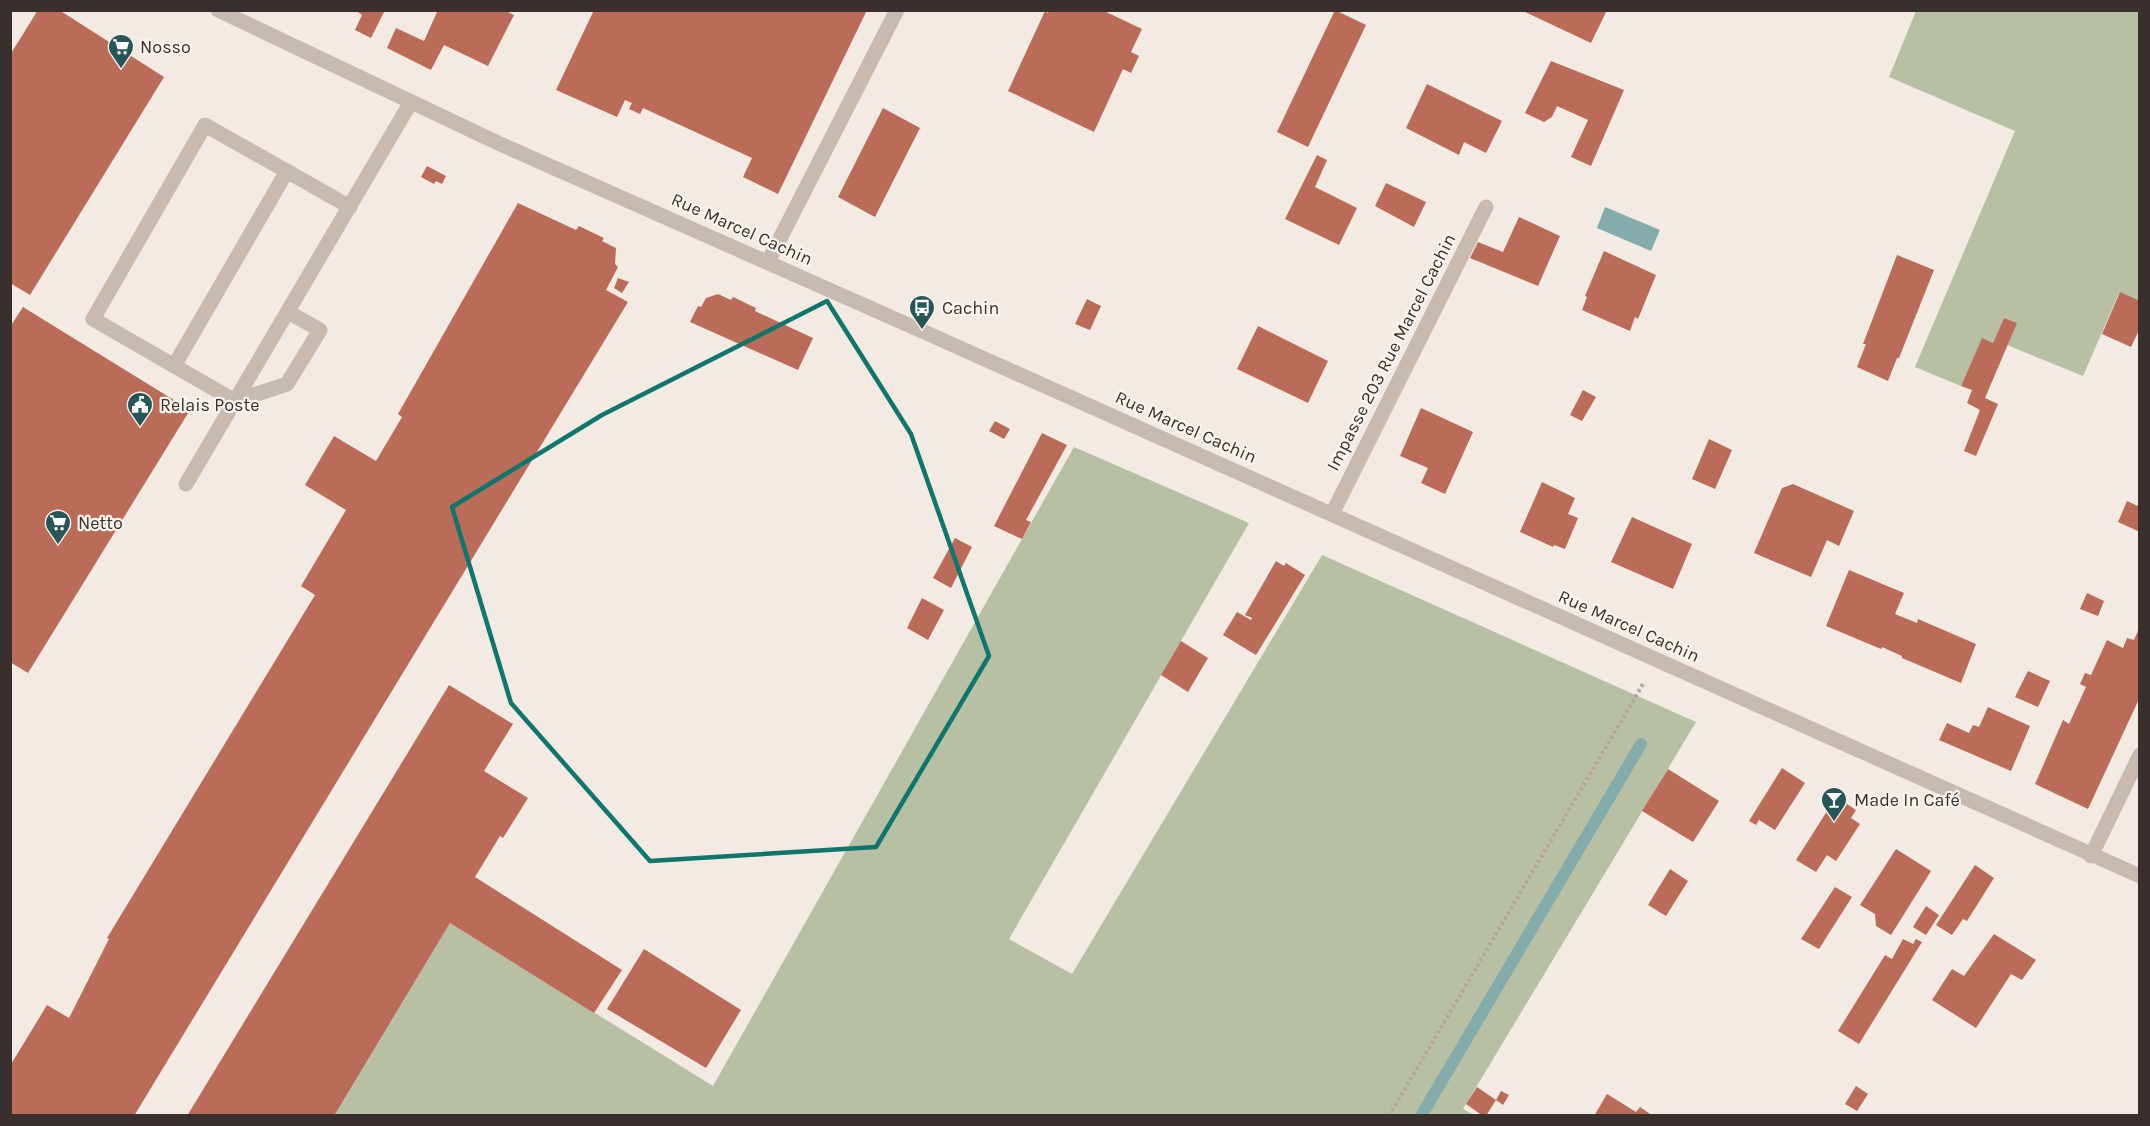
<svg xmlns="http://www.w3.org/2000/svg" width="2150" height="1126" font-family="Karla,sans-serif">
	<style>
		.green { fill: #b8c0a4 }
		.water { fill: #84acac }
		.lines { fill: none; stroke-linecap: round; stroke-linejoin: round }
		.stream { stroke: #84acac; stroke-width: 12 }
		.building { fill: #bb6c58 }
		.path { stroke: #b5a49a; stroke-width: 4; stroke-dasharray: 3 3; stroke-linecap: butt }
		.minor { stroke: #c9baaf; stroke-width: 15 }
		.marked { fill: none; stroke: #0f766e; stroke-width: 4.5; stroke-linejoin: round }
		.labels { text-anchor: middle; dominant-baseline: central; stroke-width: 4.5; stroke-linejoin: round; paint-order: stroke }
		.poi-label { font-size: 18px; fill: #39302d; stroke: #faf4ef; text-anchor: start }
		.street-label { font-size: 18px; fill: #39302d; stroke: #faf4ef }
	</style>
	<rect width="100%" height="100%" fill="#f2eae3"/>
	<path class="green" d="M1916,11H2139V301L2119,293L2083,376L2007,345L2016,323L2004,318L1993,343L1982,339L1961,386L1915,367L2015,131L1889,77Z
		M1074,447L1249,523L1009,939L1072,974L1322,555L1696,722L1463,1109L1474,1115L334,1116L450,923L713,1086Z"/>
	<path class="water" d="M1605,207L1660,230L1651,251L1597,228Z"/>
	<g class="lines">
		<path class="stream" d="M1421,1116L1641,744"/>
	</g>
	<path class="building" d="M38,10H59L164,77L30,295L10,283V55Z
		M355,10H385L371,38L355,30L362,15Z
		M438,10H504L514,15L488,66L444,45L431,70L387,48L396,28L424,41Z
		M594,10H867L778,194L743,177L752,158L643,108L640,114L629,109L632,103L625,100L617,117L556,90Z
		M1049,10H1102L1142,29L1131,52L1139,56L1131,73L1123,69L1094,132L1008,91L1045,11L1048,13Z
		M1335,10L1366,25L1308,147L1277,132Z
		M1521,10H1607L1591,43Z
		M1551,61L1624,90L1591,166L1571,157L1588,120L1557,106L1552,117L1544,122L1525,113Z
		M1427,84L1502,121L1486,153L1464,142L1459,155L1406,128Z
		M883,108L920,128L875,217L838,197Z
		M1317,155L1327,160L1315,187L1357,208L1339,245L1285,219Z
		M427,166L446,176L442,184L436,181L434,184L421,177Z
		M1386,183L1426,202L1414,227L1375,206Z
		M518,203L576,230L579,226L604,238L602,241L616,248L615,264L618,267L606,290L628,302L134,1116H10V1066L47,1005L69,1018L109,939L107,938L315,595L301,586L346,510L305,485L334,436L376,461L402,417L398,414Z
		M1519,217L1560,236L1538,286L1470,258L1478,242L1503,252Z
		M1604,251L1656,275L1638,319L1635,317L1630,331L1582,310L1587,297L1585,296Z
		M1897,255L1934,270L1899,358H1897L1888,381L1857,367L1866,344H1863Z
		M618,278L629,282L622,293L614,288Z
		M2120,292L2140,301V328L2131,347L2102,334Z
		M718,294L731,300L733,297L756,308L755,311L813,338L798,370L690,322L698,306L701,307L706,298Z
		M1087,299L1101,306L1090,330L1075,324Z
		M23,307L190,410L28,673L10,662V327Z
		M2004,318L2017,323L1985,398L1998,404L1976,456L1964,451L1980,410L1967,403L1972,390L1961,386L1982,338L1993,343Z
		M1258,326L1328,361L1308,403L1237,369Z
		M1583,390L1596,397L1582,421L1570,415Z
		M1421,408L1473,432L1445,494L1421,483L1428,468L1400,456Z
		M995,421L1010,429L1004,439L989,431Z
		M1042,433L1067,445L1026,520L1031,522L1022,539L994,526Z
		M1709,439L1732,450L1715,489L1692,479Z
		M1542,482L1575,498L1568,514L1578,518L1565,549L1554,545L1553,547L1520,532Z
		M1793,484L1854,511L1839,546L1827,540L1811,577L1754,553L1782,488Z
		M2127,501L2140,507V532L2118,522Z
		M1632,517L1692,544L1673,589L1611,562Z
		M955,538L972,547L951,588L933,578Z
		M1276,561L1284,566L1286,563L1305,575L1256,655L1223,635L1237,612L1251,620L1252,618L1245,615Z
		M1849,570L1904,593L1895,614L1917,623L1918,619L1976,644L1961,683L1902,658V656L1882,647L1881,649L1826,626Z
		M2087,593L2104,601L2098,616L2080,609Z
		M922,598L944,610L928,640L907,628Z
		M2140,626V697L2088,809L2035,784L2063,720L2069,724L2086,687L2080,684L2085,673L2091,675L2107,640L2123,648L2127,638L2134,640Z
		M1181,641L1208,658L1188,692L1161,675Z
		M2028,671L2050,681L2038,707L2015,697Z
		M449,685L513,724L484,771L528,798L503,838L500,836L475,877L622,970L594,1013L450,923L334,1116H187Z
		M1988,707L2030,726L2011,771L1939,740L1947,723L1969,733L1973,725L1979,727Z
		M1782,768L1805,783L1775,830L1759,820L1756,825L1749,821Z
		M1668,769L1719,801L1693,842L1642,811Z
		M1836,797L1856,810L1851,818L1860,824L1836,861L1827,855L1816,872L1796,860Z
		M1896,849L1931,871L1891,935L1876,926L1875,914L1860,905Z
		M1975,865L1994,878L1967,921L1963,919L1952,935L1936,925Z
		M1670,869L1688,881L1666,916L1648,905Z
		M1835,887L1852,897L1819,949L1801,939Z
		M1926,906L1939,915L1926,935L1913,927Z
		M1994,934L2036,960L2022,980L2011,974L1976,1028L1932,1000L1952,969L1964,976Z
		M1903,939L1913,944L1916,939L1922,942L1859,1044L1838,1031L1885,955L1892,959Z
		M644,949L741,1010L706,1068L607,1009Z
		M1856,1086L1868,1094L1857,1111L1845,1104Z
		M1477,1087L1496,1100L1486,1116H1483L1466,1104Z
		M1501,1091L1509,1095L1503,1105L1496,1100Z
		M1607,1094L1636,1112L1640,1107L1653,1116H1594Z"/>
	<g class="lines">
		<path class="path" d="M1389,1116L1643,684"/>
		<path class="minor" d="M218,10L498,143L922,331L2140,876
			M768,262L897,10
			M288,312L320,330L287,384L235,401L93,319L205,125L350,207
			M174,366L287,171
			M186,484L411,102
			M1332,514L1486,207
			M2091,856L2140,755"/>
	</g>
	<path class="marked" d="M827,301L911,434L989,656L876,847L650,861L511,703L452,507L602,415Z"/>
	<defs>
		<symbol id="supermarket-pin" viewBox="-11 -11 22 30"><path d="M0 17L-7.5 6A9.5 9.5 0 1 1 7.5 6Z" fill="#265657" stroke="#faf4ef"/><path d="M-6-5.5h2.5l.6 2H6L4.5 2H-2.5L-4.4-4H-6ZM-1.5 3.2a1.3 1.3 0 1 0 .1 0ZM3 3.2a1.3 1.3 0 1 0 .1 0Z" fill="#fff"/></symbol>
		<symbol id="bus-pin" viewBox="-11 -11 22 30"><path d="M0 17L-7.5 6A9.5 9.5 0 1 1 7.5 6Z" fill="#265657" stroke="#faf4ef"/><path d="M-5-6H5V4H4V6H2V4H-2V6H-4V4H-5ZM-3.5-4V0h7V-4ZM-3.5 1.2v1.5H-2V1.2ZM2 1.2v1.5H3.5V1.2Z" fill="#fff"/></symbol>
		<symbol id="civic-pin" viewBox="-11 -11 22 30"><path d="M0 17L-7.5 6A9.5 9.5 0 1 1 7.5 6Z" fill="#265657" stroke="#faf4ef"/><path d="M-.6-6.5H3V-4.5H.6V-3L4-1V1h2V6H-6V1h2V-1L-.6-3ZM-1.2 2.5V6h2.4V2.5Z" fill="#fff"/></symbol>
		<symbol id="bar-pin" viewBox="-11 -11 22 30"><path d="M0 17L-7.5 6A9.5 9.5 0 1 1 7.5 6Z" fill="#265657" stroke="#faf4ef"/><path d="M-6-5H6L.8 .8V4.5H3.5V6h-7V4.5H-.8V.8Z" fill="#fff"/></symbol>
	</defs>
	<g fill-rule="evenodd">
		<use href="#supermarket-pin" x="106" y="32" width="30" height="40"/>
		<use href="#bus-pin" x="907" y="293" width="30" height="40"/>
		<use href="#civic-pin" x="125" y="390" width="30" height="40"/>
		<use href="#supermarket-pin" x="43" y="508" width="30" height="40"/>
		<use href="#bar-pin" x="1819" y="785" width="30" height="40"/>
	</g>
	<g class="labels">
		<g class="poi-label">
			<text x="140" y="47">Nosso</text>
			<text x="942" y="308">Cachin</text>
			<text x="160" y="405">Relais Poste</text>
			<text x="78" y="523">Netto</text>
			<text x="1854" y="800">Made In Café</text>
		</g>
		<g class="street-label">
			<text transform="translate(742 229) rotate(24)">Rue Marcel Cachin</text>
			<text transform="translate(1391 352) rotate(-63)">Impasse 203 Rue Marcel Cachin</text>
			<text transform="translate(1186 427) rotate(24)">Rue Marcel Cachin</text>
			<text transform="translate(1629 626) rotate(24)">Rue Marcel Cachin</text>
		</g>
	</g>
	<rect width="2150" height="1126" fill="none" stroke="#39302d" stroke-width="24"/>
</svg>
